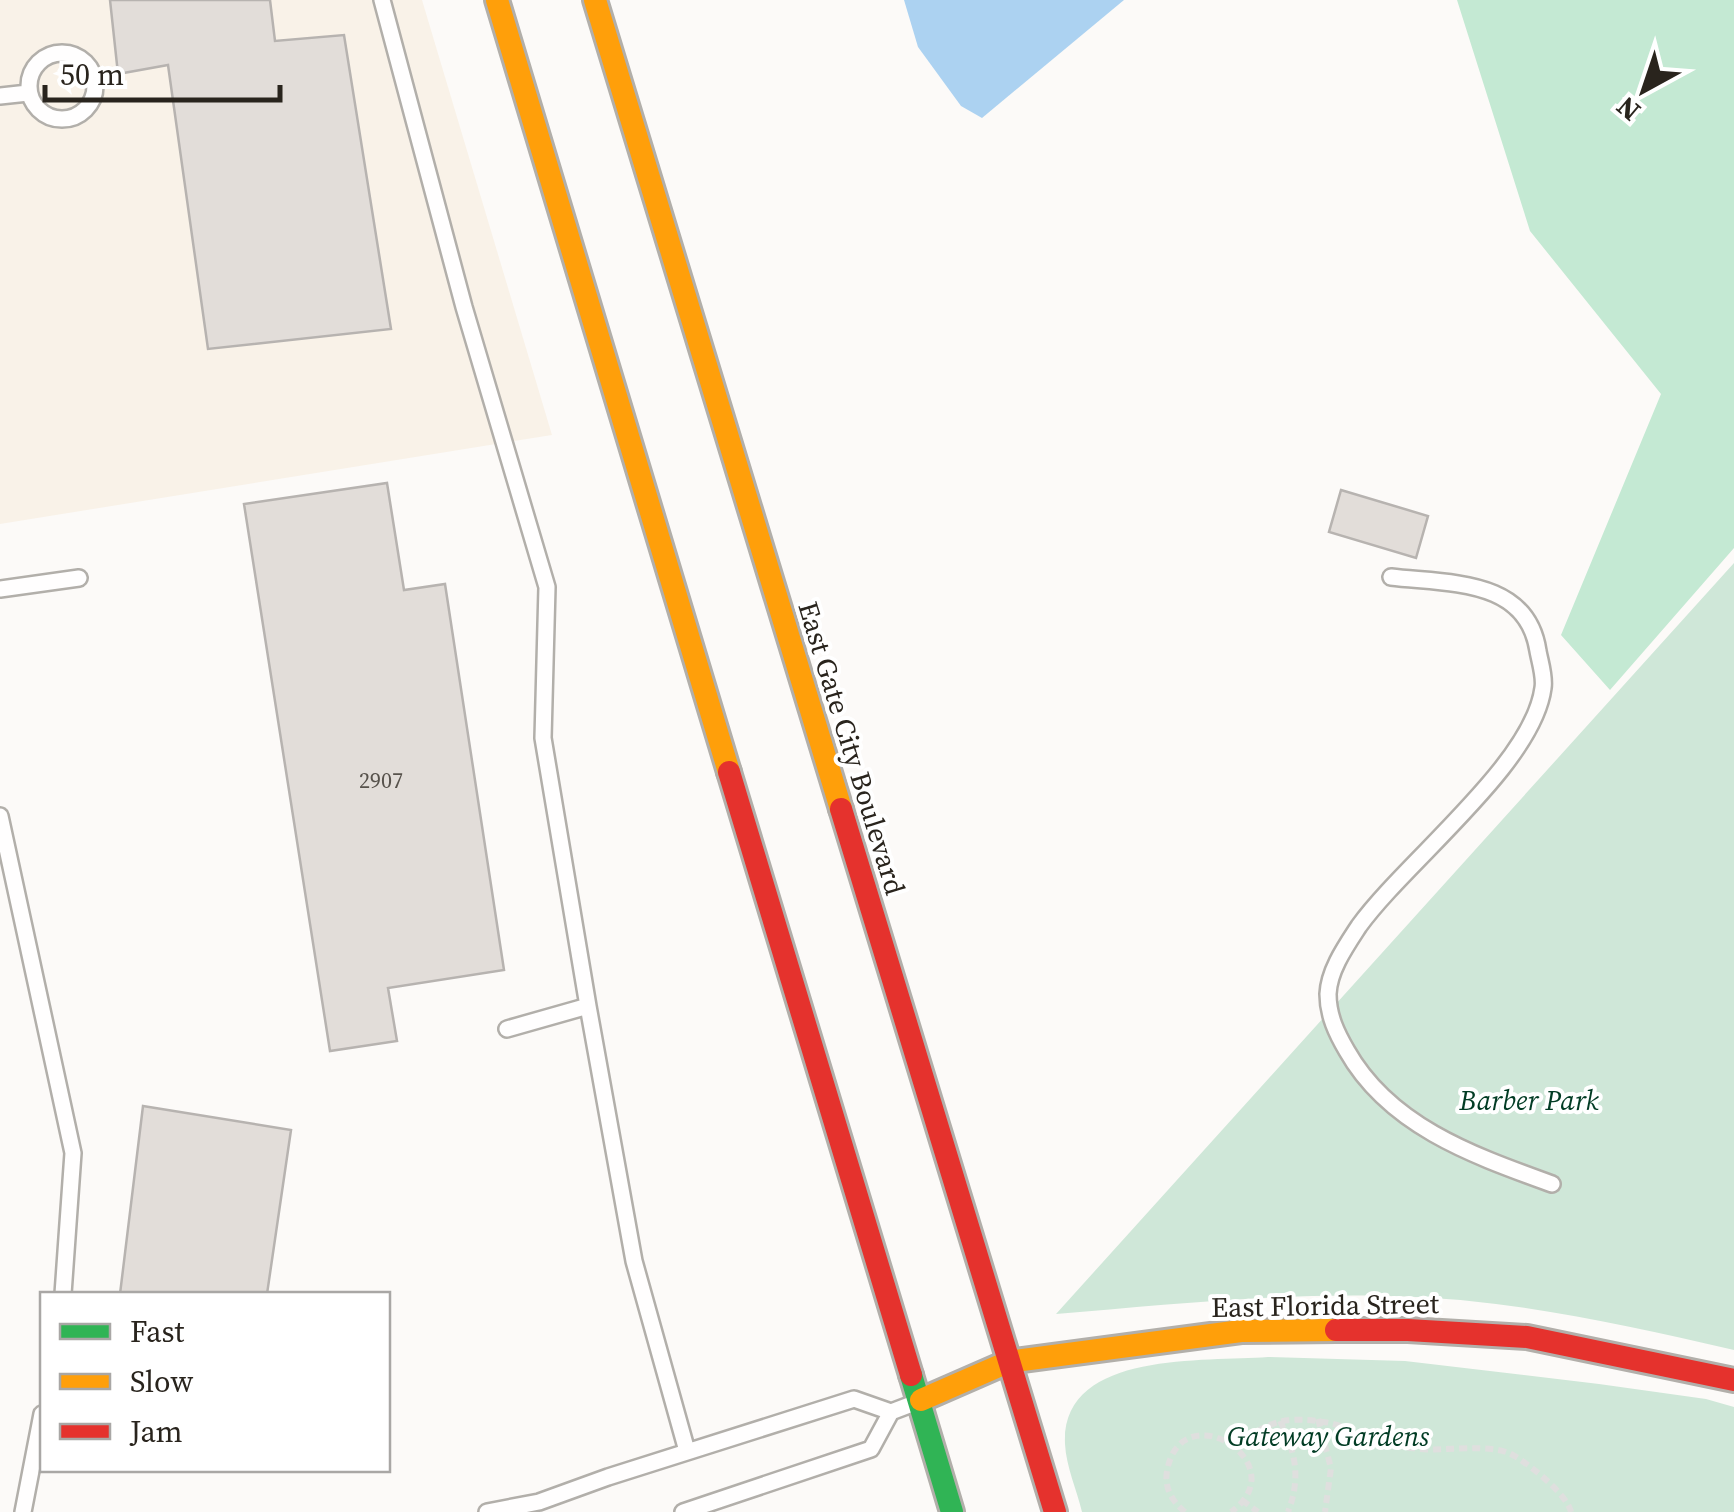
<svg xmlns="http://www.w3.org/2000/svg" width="1734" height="1512" font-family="'Source Serif 4',serif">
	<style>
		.built { fill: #f9f2e8 }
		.green { fill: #cfe7d8 }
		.forest { fill: #c4e9d3 }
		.water { fill: #acd2f1 }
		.building { fill: #e2ddd9; stroke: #b7b3b0; stroke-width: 2.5 }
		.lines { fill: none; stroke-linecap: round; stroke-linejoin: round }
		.lane-casing { stroke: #b2afaa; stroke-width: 20 }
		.fast-casing { stroke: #b2afaa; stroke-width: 28 }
		.slow-casing { stroke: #b2afaa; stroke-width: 28 }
		.jam-casing { stroke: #b2afaa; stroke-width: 28 }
		.path { stroke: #dfdfde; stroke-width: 6; stroke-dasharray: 8 5; stroke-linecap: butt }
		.lane { stroke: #fffefe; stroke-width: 15 }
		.fast { stroke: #30b455; stroke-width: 22 }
		.slow { stroke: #ff9f0a; stroke-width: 22 }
		.jam { stroke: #e5322d; stroke-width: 22 }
		.labels { text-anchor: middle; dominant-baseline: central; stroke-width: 8; stroke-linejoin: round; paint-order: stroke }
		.number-label { font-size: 22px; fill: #57524c }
		.street-label { font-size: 28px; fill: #29241d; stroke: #fff }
		.park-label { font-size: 28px; font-style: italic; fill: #023c24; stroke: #fff }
	</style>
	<rect width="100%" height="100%" fill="#fcfaf8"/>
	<path class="built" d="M0,0H422L552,435L0,524Z"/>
	<path class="green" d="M1734,563V1350C1655,1332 1576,1314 1496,1304C1350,1285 1201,1302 1056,1314Z
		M1268,1357L1405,1361L1599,1384L1706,1399L1734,1407V1512H1082C1077,1491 1066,1466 1065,1444C1061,1350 1204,1362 1268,1357Z"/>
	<path class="forest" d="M1457,0H1734V548L1610,690L1561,635L1661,394L1530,231Z"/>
	<path class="water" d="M904,0H1124L982,118L961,106L918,47Z"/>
	<path class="building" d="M110,0H270L275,41L344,35L391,329L208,349L168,65L118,74Z
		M387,483L404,590L445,584L504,970L388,988L397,1041L330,1051L244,504Z
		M1341,490L1428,516L1416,558L1329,532Z
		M143,1106L291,1130L267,1294H120Z"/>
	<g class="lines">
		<defs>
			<path id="lane" d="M382,0L464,307L547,587L543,738L588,1006
				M29 86a33 33 0 1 1 66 0a33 33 0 1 1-66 0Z
				M0,96L28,93
				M1391,577C1449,584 1527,578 1538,651C1540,662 1545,677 1543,688C1533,764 1406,861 1359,926C1346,946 1329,970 1328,994C1328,1016 1337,1034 1347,1051C1390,1127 1475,1156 1552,1184
				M0,589L79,578
				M0,816L73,1153L63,1294
				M507,1029L588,1006L634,1261L687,1451
				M23,1512L42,1414
				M487,1512L539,1502L608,1477L854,1399L891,1412L912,1404
				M683,1512L871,1449L891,1412"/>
			<path id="fast" d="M911,1375L952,1512"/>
			<path id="slow" d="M497,0L729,772
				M595,0L841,809
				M921,1400L1008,1362L1241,1331L1336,1330"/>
			<path id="jam" d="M729,772L911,1375
				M841,809L1055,1512
				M1336,1330H1408L1527,1337L1734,1380"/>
		</defs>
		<use href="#lane" class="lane-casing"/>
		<use href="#fast" class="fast-casing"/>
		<use href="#slow" class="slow-casing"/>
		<use href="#jam" class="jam-casing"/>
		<path class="path" d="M1318,1419L1331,1468L1325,1512
			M1280,1421C1296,1453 1301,1478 1288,1512
			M1236,1446C1253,1434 1270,1421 1291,1420C1340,1417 1366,1440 1411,1448C1439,1453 1486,1442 1511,1454C1528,1463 1567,1494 1571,1512
			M1242,1500L1258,1512
			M1185,1512C1172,1501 1164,1488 1167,1471C1181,1391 1298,1464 1231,1512"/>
		<use href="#lane" class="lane"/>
		<use href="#fast" class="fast"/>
		<use href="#slow" class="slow"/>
		<use href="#jam" class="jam"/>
	</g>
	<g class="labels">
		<g class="number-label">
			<text x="381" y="780">2907</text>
		</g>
		<g class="street-label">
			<text transform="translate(852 748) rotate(73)">East Gate City Boulevard</text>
			<text transform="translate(1325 1305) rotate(-1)">East Florida Street</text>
		</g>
		<g class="park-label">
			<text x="1529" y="1100">Barber Park</text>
			<text x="1328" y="1436">Gateway Gardens</text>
		</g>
	</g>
	<rect x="40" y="1292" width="350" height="180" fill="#ffffff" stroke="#a9a7a5" stroke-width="2.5"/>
	<rect x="60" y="1324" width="50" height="15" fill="#30b455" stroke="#a9a7a5" stroke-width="2.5"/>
	<text x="130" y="1342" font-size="30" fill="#29241d">Fast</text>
	<rect x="60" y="1374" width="50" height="15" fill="#ff9f0a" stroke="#a9a7a5" stroke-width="2.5"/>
	<text x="130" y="1392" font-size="30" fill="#29241d">Slow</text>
	<rect x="60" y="1424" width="50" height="15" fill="#e5322d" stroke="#a9a7a5" stroke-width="2.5"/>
	<text x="130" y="1442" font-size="30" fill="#29241d">Jam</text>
	<g transform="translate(1644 90) rotate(220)" stroke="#ffffff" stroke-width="8" paint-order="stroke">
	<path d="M0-8L18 38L0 25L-18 38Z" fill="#29241d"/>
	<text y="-15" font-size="28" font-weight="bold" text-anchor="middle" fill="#29241d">N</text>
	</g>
	<path d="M45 85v15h235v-15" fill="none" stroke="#29241d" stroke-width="5"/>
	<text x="60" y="85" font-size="30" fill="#29241d" stroke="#ffffff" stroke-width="8" paint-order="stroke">50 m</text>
</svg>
